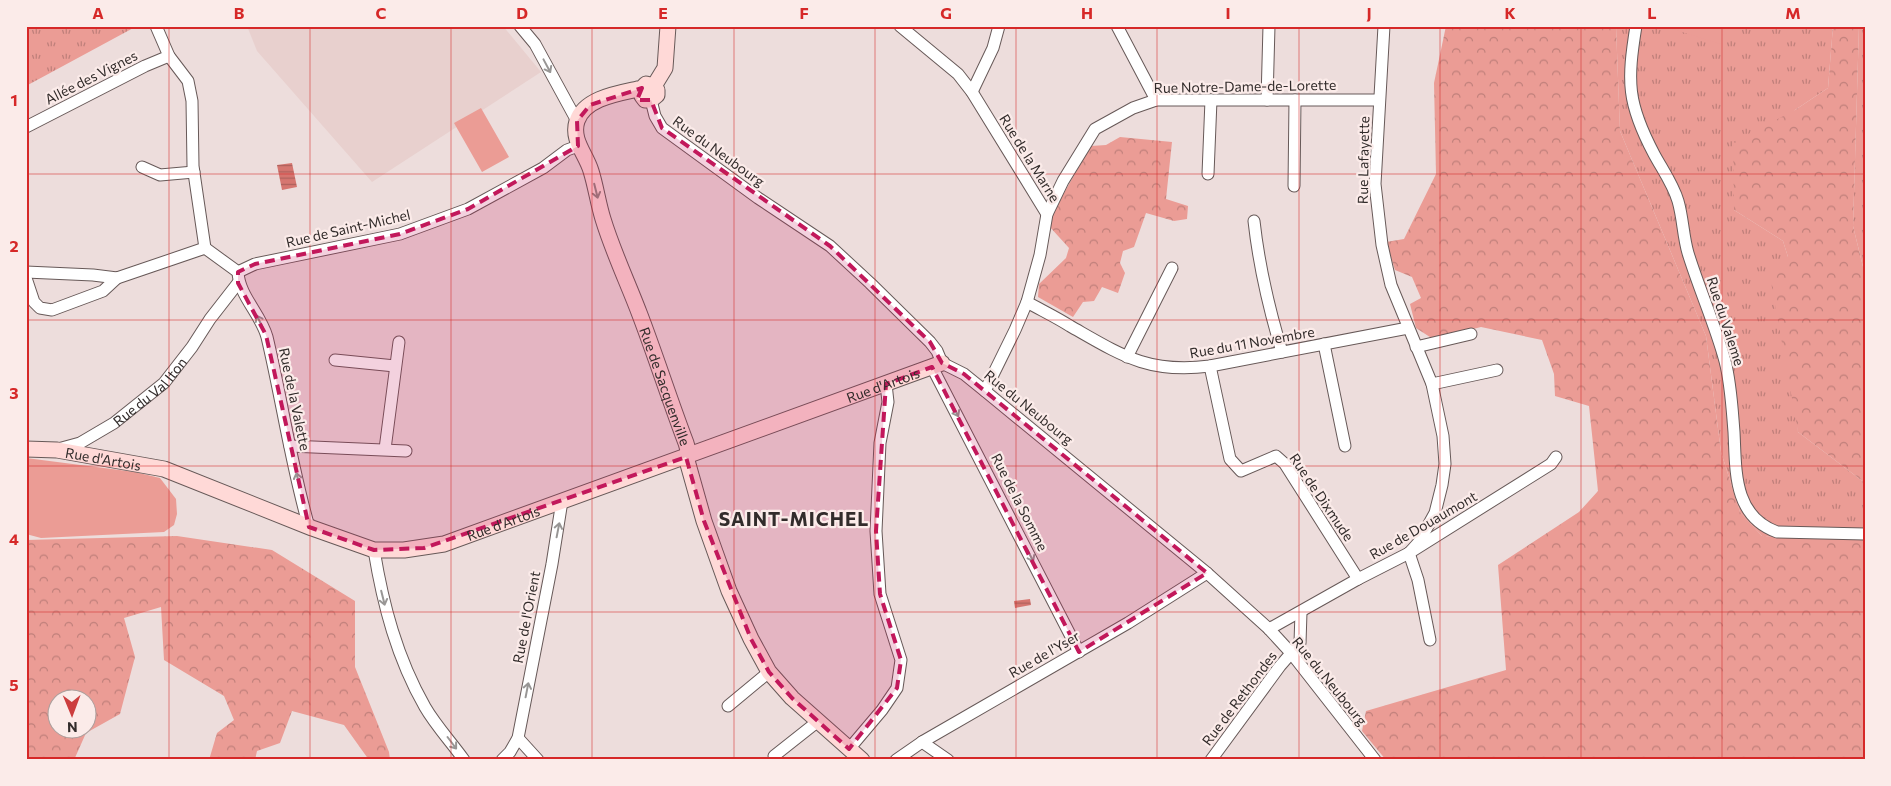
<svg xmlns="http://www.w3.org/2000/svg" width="1891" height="786" font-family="Commissioner,sans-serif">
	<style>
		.built { fill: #e8d0ce }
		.grass { fill: url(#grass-tufts) }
		.forest { fill: url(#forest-crowns); fill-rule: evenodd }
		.pitch { fill: #eb9c95 }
		.water { fill: url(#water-rules) }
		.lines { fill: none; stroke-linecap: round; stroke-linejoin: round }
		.street-casing { stroke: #675958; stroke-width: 13 }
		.secondary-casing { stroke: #675958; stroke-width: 17 }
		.street { stroke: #fff; stroke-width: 11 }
		.secondary { stroke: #ffd9d7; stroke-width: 15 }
		.oneway { stroke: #989695 }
		.oneway2 { stroke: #988281 }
		.marked { fill: #c2185b; fill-opacity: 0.2; stroke: #c2185b; stroke-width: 4; stroke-dasharray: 10 6; stroke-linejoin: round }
		.grid { fill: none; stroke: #d62828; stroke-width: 1; stroke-opacity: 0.55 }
		.labels { text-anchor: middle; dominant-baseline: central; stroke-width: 4.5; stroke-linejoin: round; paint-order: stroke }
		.street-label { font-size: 14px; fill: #322c2b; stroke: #fbebe9 }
		.district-label { font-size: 19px; font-weight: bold; letter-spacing: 1px; fill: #322c2b; stroke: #fbebe9 }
		.neatline { fill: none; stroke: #d62828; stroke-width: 2 }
		.grid-label { font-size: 16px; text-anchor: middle; font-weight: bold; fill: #d62828 }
	</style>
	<defs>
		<pattern id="grass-tufts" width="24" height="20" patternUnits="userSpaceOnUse" patternTransform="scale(1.25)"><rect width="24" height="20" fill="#eb9c95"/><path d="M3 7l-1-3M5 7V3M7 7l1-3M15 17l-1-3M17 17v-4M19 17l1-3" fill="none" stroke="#bf7f7a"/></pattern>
		<pattern id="forest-crowns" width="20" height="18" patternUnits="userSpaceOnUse" patternTransform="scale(1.25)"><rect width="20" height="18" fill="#eb9c95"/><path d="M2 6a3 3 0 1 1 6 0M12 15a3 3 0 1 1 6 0" fill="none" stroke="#bf7f7a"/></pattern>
		<pattern id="water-rules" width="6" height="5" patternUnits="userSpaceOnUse" patternTransform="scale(1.25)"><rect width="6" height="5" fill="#d67670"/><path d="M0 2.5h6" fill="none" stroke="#ae615c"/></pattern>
	</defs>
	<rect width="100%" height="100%" fill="#eddddc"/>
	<path class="built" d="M247,26H503L541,72L372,182L257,51Z"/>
	<path class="grass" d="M26,26H137L26,86Z
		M1616,26H1833L1828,88L1795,110L1734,210L1783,241L1788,257L1798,432L1865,483V540L1762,536L1740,512L1721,452L1706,336L1620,131Z
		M1859,26H1865V275L1853,226Z"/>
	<path class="forest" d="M1446,26H1616L1620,131L1706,336L1721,452L1740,512L1762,536L1865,540V760H1386L1362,731L1366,711L1506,670L1498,565L1579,512L1598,491L1589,406L1555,396L1554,374L1542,340L1481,327L1433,339L1416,328L1410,304L1421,298L1412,277L1395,270L1386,242L1404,239L1436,174L1434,83Z
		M1833,26H1859L1853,226L1865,275V483L1798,432L1769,271L1788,257L1783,241L1734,210L1733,142L1795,110L1828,88Z
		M1120,137L1172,142L1166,199L1188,206L1187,219L1174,221L1146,213L1134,247L1123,251L1120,263L1125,273L1118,293L1102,287L1094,301L1083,302L1073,317L1038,297L1039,284L1066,258L1069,248L1049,226L1057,205L1091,146L1106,145Z
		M177,536L272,550L355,601V667L389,752L390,760H369L344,725L292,711L280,743L257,751L255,760H209L217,733L234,720L224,696L164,660L161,607L124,618L135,657L120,714L86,733L74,760H26V540ZM88,698V728H58V698Z"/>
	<path class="pitch" d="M1663,26H1725L1720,44Z
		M481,108L509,157L482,172L454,123Z
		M26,458L135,472L160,478L176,499L177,514L174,525L164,532L41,538L26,534Z"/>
	<path class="water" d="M292,163L297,187L282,190L277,165Z
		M1030,599L1031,605L1015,608L1014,601Z"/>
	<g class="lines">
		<defs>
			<g id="street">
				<path d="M156,26L169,56L188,81L192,101L193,166L205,248"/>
				<path d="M520,26L535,44L577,121"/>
				<path d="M900,26L958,74L972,92L1047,214"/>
				<path d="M1117,26L1156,100"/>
				<path d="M1384,26L1375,184L1382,245L1391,285L1432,384L1443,436L1445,464L1442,485L1435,513L1419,542L1409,553"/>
				<path d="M1636,26C1627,82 1627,103 1654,154C1662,169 1673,184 1678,201C1683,218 1683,236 1688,253C1699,289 1715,324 1725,361C1731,384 1732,408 1734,432C1736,471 1733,516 1777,532L1865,534"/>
				<path d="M972,92L993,48L999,26"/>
				<path d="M651,100L655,116L662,128L758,198L830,246L870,283L930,342L937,351L942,363L964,374L985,391L1207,573L1269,629L1292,654L1375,760"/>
				<path d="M1267,100L1269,26"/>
				<path d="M26,127L145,66L169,56"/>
				<path d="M142,167L160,175L194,172"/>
				<path d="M1208,174L1211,100"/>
				<path d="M1294,186L1295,100"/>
				<path d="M1254,221C1259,266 1269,309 1282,352"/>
				<path d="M26,272L93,275L117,278L205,248L238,272"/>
				<path d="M238,272L255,264L400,234L468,209L543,168L567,150L578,146"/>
				<path d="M238,272C239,296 261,314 267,337C282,400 291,465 309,527"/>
				<path d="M26,278L34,302L40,308L52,310L103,291L117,278"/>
				<path d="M1027,302C1041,310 1056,317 1070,326C1121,355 1148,374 1210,366L1408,328"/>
				<path d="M1324,344L1345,446"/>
				<path d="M1416,347L1471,334"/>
				<path d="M1127,357L1172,268"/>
				<path d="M335,360L395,366"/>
				<path d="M1210,366L1230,459L1241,471L1276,456L1285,464L1358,579"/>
				<path d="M932,367L1079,652"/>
				<path d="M1432,384L1497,370"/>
				<path d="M985,391L1015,330L1027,302L1040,255L1047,214L1063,181L1095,129L1133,108L1156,100H1379"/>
				<path d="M290,446L406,451"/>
				<path id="s1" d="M58,449L80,443L114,423L164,383L192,347L210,319L238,283"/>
				<path d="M385,449L399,342"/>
				<path d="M374,550C383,605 397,658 425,707C436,726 452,743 464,760"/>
				<path d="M1409,553L1418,580L1430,640"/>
				<path d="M1269,629L1358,579L1409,553L1551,464L1556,457"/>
				<path d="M728,706L769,672"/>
				<path d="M518,738L538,760"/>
				<path d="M922,742L948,760"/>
				<path d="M849,749L882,710L897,688L901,660L880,594L876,531L880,443L888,402L886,384"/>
				<path d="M774,756L817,722"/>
				<path d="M502,760L510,752L518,738L552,564L562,501"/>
				<path d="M896,760L922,742L1128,623L1207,573"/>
				<path d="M1211,760L1280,666L1300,643L1301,612"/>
			</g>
			<g id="secondary">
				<path d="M654,86L665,68L668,26"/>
				<path id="s2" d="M642,88V96L645,100H651L657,95V90L654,86L646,84L642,88C621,93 585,97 577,121C571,140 586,154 591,171C596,187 598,203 603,219C613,252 628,283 640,315C656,357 670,401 686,443L688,450L686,457L704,521L729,591L751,639L769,672L792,698L862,760"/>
				<path id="s3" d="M26,449L57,450L164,469L312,528L374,550H404L444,544L942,363"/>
			</g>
		</defs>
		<use href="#street" class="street-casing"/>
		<use href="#secondary" class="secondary-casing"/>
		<use href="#street" class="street"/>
		<use href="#secondary" class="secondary"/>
	</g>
	<defs><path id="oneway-shaft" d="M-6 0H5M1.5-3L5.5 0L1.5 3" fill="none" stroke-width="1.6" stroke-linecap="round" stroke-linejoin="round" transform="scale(1.25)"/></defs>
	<g class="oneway">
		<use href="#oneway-shaft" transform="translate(547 66) rotate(62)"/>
		<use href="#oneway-shaft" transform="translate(260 322) rotate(-116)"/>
		<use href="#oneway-shaft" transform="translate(955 410) rotate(63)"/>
		<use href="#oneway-shaft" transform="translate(298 480) rotate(-103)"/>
		<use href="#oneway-shaft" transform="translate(558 530) rotate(-79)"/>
		<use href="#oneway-shaft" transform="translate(1030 555) rotate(63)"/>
		<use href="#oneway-shaft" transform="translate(383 598) rotate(76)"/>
		<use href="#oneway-shaft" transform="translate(527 690) rotate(-79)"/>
		<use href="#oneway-shaft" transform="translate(452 743) rotate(53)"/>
	</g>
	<use class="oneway2" href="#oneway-shaft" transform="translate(596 191) rotate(76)"/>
	<path class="marked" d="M642,88L637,100H651L662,128L830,246L930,342L942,363L964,374L1207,573L1079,652L932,367L886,384L876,531L880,594L901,660L897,688L849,749L792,698L769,672L751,639L704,521L686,457L424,548L374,550L309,527L266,335L238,283V272L255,264L400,234L468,209L578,146L577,121L590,105Z"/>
	<path class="grid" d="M169,26V760M310,26V760M451,26V760M592,26V760M734,26V760M875,26V760M1016,26V760M1157,26V760M1299,26V760M1440,26V760M1581,26V760M1722,26V760M26,174H1865M26,320H1865M26,466H1865M26,612H1865"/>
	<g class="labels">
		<g class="street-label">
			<text transform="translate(91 77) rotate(-27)">Allée des Vignes</text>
			<text transform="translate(1245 86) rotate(-1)">Rue Notre-Dame-de-Lorette</text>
			<text transform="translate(719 151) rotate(36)">Rue du Neubourg</text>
			<text transform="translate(1030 158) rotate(58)">Rue de la Marne</text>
			<text transform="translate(1363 160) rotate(-89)">Rue Lafayette</text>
			<text transform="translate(348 228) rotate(-13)">Rue de Saint-Michel</text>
			<text transform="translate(1726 321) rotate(72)">Rue du Valeme</text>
			<text transform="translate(1252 342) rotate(-10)">Rue du 11 Novembre</text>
			<text stroke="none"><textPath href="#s2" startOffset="408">Rue de Sacquenville</textPath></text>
			<text stroke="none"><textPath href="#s3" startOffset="902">Rue d'Artois</textPath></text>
			<text stroke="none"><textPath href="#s1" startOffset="110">Rue du Val Iton</textPath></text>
			<text transform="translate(295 399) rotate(78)">Rue de la Valette</text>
			<text transform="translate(1029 407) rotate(39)">Rue du Neubourg</text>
			<text stroke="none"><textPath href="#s3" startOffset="78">Rue d'Artois</textPath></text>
			<text transform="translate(1322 497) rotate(56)">Rue de Dixmude</text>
			<text transform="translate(1020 502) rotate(63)">Rue de la Somme</text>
			<text stroke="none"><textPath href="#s3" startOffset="498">Rue d'Artois</textPath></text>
			<text transform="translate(1423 525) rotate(-30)">Rue de Douaumont</text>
			<text transform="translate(526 617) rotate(-79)">Rue de l'Orient</text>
			<text transform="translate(1044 654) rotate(-30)">Rue de l'Yser</text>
			<text transform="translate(1330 681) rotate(51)">Rue du Neubourg</text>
			<text transform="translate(1239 698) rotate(-53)">Rue de Rethondes</text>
		</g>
		<g class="district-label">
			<text x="794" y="518">SAINT-MICHEL</text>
		</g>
	</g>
	<rect width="1891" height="786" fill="none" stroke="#fbebe9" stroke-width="55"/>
	<g transform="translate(72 714) rotate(179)"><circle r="24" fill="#fbebe9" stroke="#ab9f9d"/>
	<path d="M0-4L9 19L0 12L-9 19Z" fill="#cc3d3e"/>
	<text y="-8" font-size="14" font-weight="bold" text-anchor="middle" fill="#322c2b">N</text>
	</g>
	<rect x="28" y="28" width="1836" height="730" class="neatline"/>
	<g class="grid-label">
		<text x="98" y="19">A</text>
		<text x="239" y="19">B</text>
		<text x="381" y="19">C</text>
		<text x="522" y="19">D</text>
		<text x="663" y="19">E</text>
		<text x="804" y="19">F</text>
		<text x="946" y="19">G</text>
		<text x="1087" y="19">H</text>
		<text x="1228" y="19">I</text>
		<text x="1369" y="19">J</text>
		<text x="1510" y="19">K</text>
		<text x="1652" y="19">L</text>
		<text x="1793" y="19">M</text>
		<text x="14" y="106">1</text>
		<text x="14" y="252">2</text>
		<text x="14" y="399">3</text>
		<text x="14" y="545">4</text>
		<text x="14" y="691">5</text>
	</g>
</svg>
